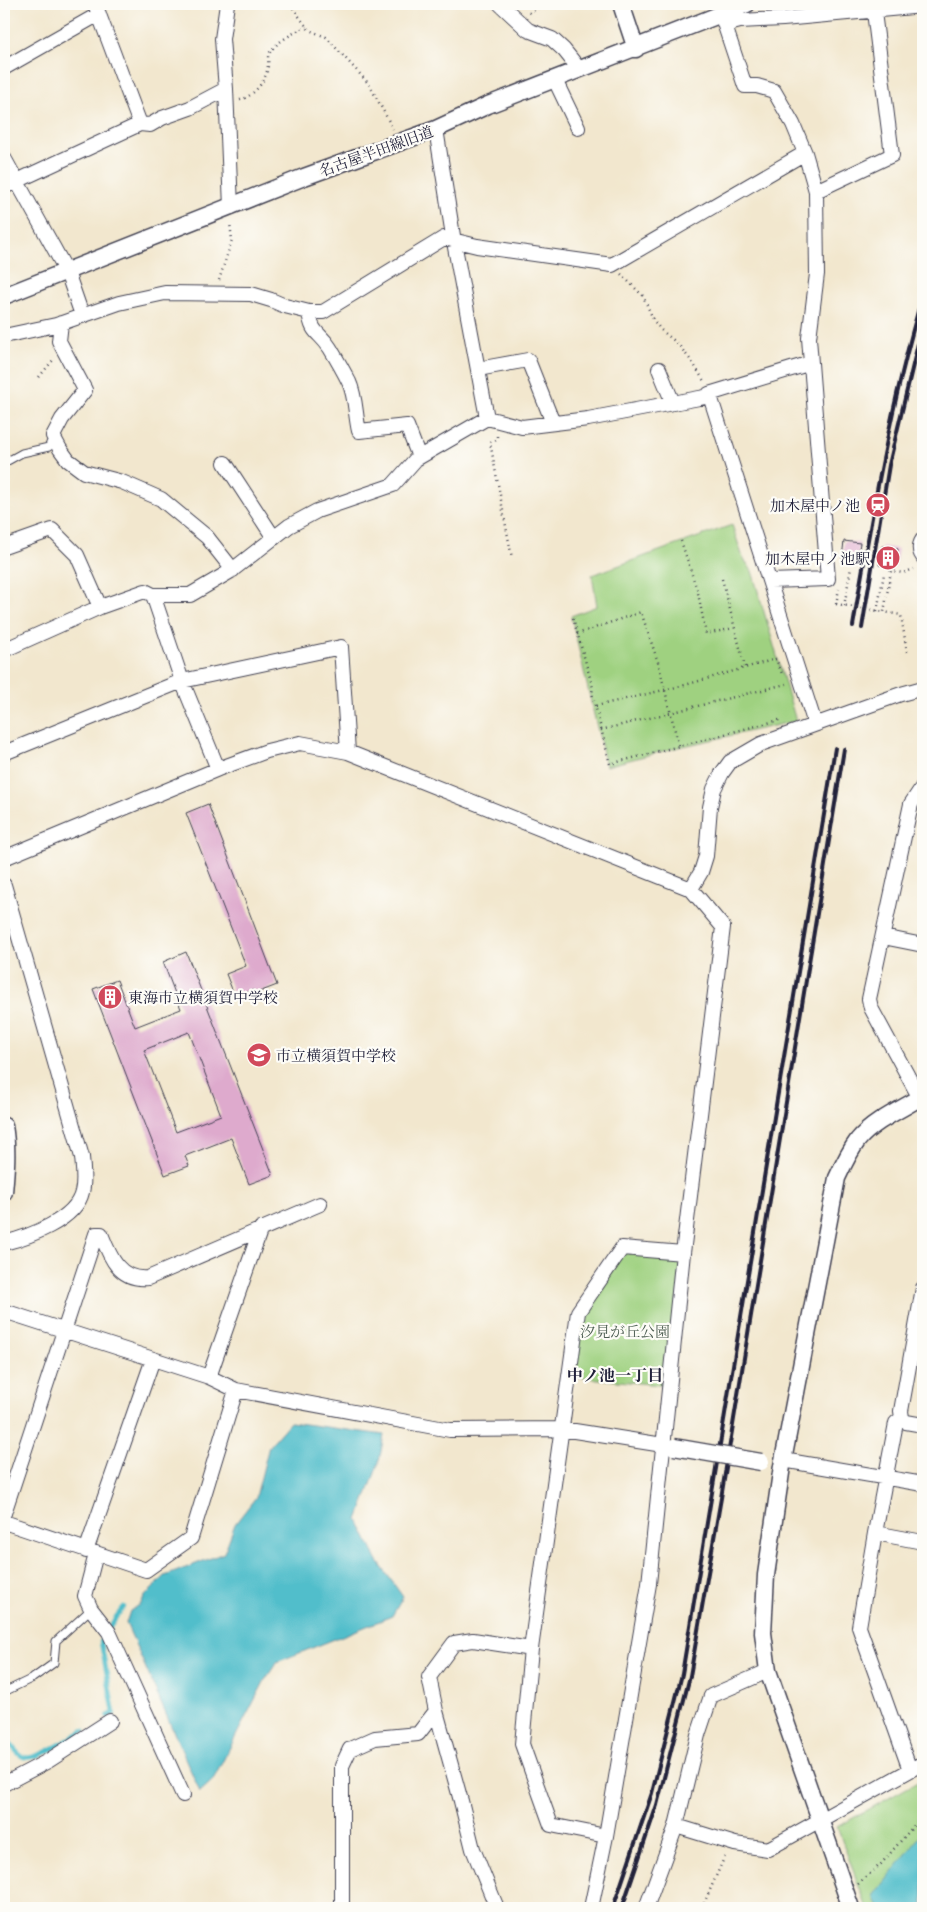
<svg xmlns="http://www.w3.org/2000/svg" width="927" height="1912" font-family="'Libre Caslon Text','Noto Serif JP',serif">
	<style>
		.green { fill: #9fd180; stroke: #607a5e }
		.water { fill: #51becb; stroke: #3a7083 }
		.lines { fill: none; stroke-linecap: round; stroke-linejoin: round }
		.stream { stroke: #51becb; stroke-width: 4.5 }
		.building { fill: #deaacd; fill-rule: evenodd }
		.service-casing { stroke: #414051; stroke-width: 9 }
		.minor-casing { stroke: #414051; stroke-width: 16 }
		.tertiary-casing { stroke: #414051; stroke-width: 19 }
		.path { stroke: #414051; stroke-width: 2.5; stroke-dasharray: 1 4; stroke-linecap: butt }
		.service { stroke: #fff; stroke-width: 7 }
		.minor { stroke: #fff; stroke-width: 14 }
		.tertiary { stroke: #fff; stroke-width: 16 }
		.rail { stroke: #22223b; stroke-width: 4 }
		.tertiary-bridge-casing { stroke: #414051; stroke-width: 19; stroke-linecap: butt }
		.path-bridge { stroke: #414051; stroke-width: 2.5; stroke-dasharray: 1 4; stroke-linecap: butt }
		.tertiary-bridge { stroke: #fff; stroke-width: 16 }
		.labels { text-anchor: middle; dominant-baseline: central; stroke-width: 4.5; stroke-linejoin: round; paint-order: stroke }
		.street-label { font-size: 15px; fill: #22223b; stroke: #fdfcf7 }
		.poi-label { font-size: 15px; fill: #22223b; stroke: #fdfcf7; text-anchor: end }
		.park-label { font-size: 15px; fill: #4e5f53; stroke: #fdfcf7 }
		.neighbourhood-label { font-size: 16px; font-weight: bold; fill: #22223b; stroke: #fdfcf7 }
	</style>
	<rect width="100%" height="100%" fill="#fdfcf7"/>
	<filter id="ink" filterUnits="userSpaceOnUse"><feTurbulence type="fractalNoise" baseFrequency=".02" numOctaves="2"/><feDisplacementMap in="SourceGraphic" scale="10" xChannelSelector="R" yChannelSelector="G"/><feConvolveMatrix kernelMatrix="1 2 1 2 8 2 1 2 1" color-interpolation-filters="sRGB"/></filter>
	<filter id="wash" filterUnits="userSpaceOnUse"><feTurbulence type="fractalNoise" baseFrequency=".0096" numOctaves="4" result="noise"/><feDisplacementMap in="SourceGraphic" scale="20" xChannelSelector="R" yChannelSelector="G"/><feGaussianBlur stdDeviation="1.12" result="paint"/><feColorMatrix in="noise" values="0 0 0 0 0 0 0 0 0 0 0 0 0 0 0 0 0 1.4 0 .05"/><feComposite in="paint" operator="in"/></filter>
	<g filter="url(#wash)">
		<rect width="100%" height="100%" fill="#f2e7ce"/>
		<path class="green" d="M732,525L743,558L752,571L796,721L679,747L606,766L571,616L597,606L592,575Z
			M622,1248L683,1253L669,1386L569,1376L578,1312Z
			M923,1779V1908H867L837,1827Z"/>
		<path class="water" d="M290,1422L384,1435L379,1462L358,1520L377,1560L403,1597L392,1616L277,1662L265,1680L213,1780L200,1792L126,1623L130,1611L141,1604L145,1596L165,1576L224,1553L235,1524L256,1497L269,1446Z
			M923,1832V1908H879L874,1896Z"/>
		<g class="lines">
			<path class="stream" d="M108,1716L114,1713L101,1642L116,1617L124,1607
				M4,1739C12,1742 15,1754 24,1757C36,1762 72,1737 84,1730"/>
		</g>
		<g id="blocks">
			<path class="building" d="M844,541L860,543L857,560L842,558Z
				M882,546L898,549L895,568L879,565Z
				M208,804L277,985L254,994L253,990L235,997L226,974L246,966L186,813Z
				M186,952L273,1175L249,1184L231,1138L185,1156L189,1166L165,1175L93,989L117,980L135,1027L181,1009L163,962ZM189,1032L221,1115L176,1132L144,1050Z"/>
		</g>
	</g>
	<g filter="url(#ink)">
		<use href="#blocks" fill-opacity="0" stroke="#414051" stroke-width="1"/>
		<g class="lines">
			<defs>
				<path id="service" d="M4,463L22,453L49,447L50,443L56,441
					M923,534C914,542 914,554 923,562
					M4,1692L33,1678L54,1663L56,1641L91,1609"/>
				<path id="minor" d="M95,4L140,124
					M227,4L222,39L226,89L231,207
					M500,4L528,30L552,39L564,50L580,70
					M721,14L745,86H757L774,91L793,124L805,153L816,191L817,274L809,338L828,579L770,581
					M725,25L740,21L783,19L923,6
					M4,68L99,14
					M555,80L578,128
					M436,129L454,242L487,418
					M4,158L67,272L82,315
					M4,187L140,124L150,125L162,118L190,108L226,89
					M816,191L892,155L873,4
					M309,312C312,335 319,331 330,348C336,358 343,370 349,382C356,397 355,414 359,431L407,426L419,457
					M61,323L59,341L85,390L62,419L53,436L60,449L68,460L84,472L122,482L161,499L207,537L233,570
					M4,336L56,325L119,303L165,293L251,294L271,300L285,306L309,312H323L444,238L477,246L612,265L805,153
					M478,369L528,360L553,423
					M659,369L673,403
					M709,394L811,363
					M225,463L274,538
					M4,547L52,530L77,555L100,607
					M153,595L182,681L218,769
					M4,650L100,607L145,591L153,595H190L231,571L289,526L317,511L393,485L416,459L487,418L522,427L588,419L710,396L815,724
					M4,753L182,681L341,647L348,752
					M923,786L911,804L869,999L871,1008L923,1104
					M4,858L218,769L267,751L300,743L348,752L691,889L723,927L683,1253L649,1584L606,1836L591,1908
					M4,885L82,1157C83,1169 85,1181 82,1192C76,1220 28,1237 4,1243
					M691,889L701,872L706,856L710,807L714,789L722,773L730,762L761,744L901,694L923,688
					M883,937L923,945
					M4,1311L209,1377L236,1390L450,1430L562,1429L663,1445
					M209,1377L261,1228
					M902,1418L906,1422L923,1425
					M783,1460L923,1484
					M4,1513L96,1234H101C110,1257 119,1281 148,1278L320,1204
					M4,1522L146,1570L191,1538L236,1390
					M875,1533L923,1542
					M86,1551L153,1359
					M96,1554L85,1596L91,1609L109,1632L183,1795
					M436,1711L461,1801L473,1849L497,1908
					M910,1770L859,1627L875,1533L896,1423L902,1418L901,1411L923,1288
					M4,1784L48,1761L110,1721
					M676,1826L735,1844L768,1849L923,1763
					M606,1836L551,1825L522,1744L531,1649L578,1312L622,1248L683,1253
					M342,1908V1766L350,1749L375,1738L418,1734L436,1711L429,1677L454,1643L473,1640L531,1649
					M646,1908L676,1826L698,1735L711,1696L768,1671"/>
				<path id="tertiary" d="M621,4L636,49
					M4,296L304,177L436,129L488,105L747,4
					M4,1126C8,1148 6,1170 4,1192
					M851,1908L768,1671L763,1633L766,1575L782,1466L837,1178C843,1165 849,1152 858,1140C874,1121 902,1109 923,1096"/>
			</defs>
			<use href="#service" class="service-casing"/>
			<use href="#minor" class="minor-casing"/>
			<use href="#tertiary" class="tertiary-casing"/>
			<path class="path" d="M290,4L309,30L326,37L369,84L393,129
				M573,4H574
				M529,13L545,4
				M240,100C254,96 267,80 268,65C269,61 267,57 269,54C276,41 295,33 306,26
				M621,274L643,296L654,321L661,330L677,343L693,363L704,381
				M219,280L232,240L230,223
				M39,377L54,359
				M497,436V440L490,442L512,558
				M681,541L698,593L706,634L734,628
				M722,579L745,667
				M836,604L839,589
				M844,606L851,568
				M877,611L884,574
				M573,618L593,688L592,693L610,764L783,719
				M577,634L641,612L658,662L679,747
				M907,652L901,615L884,612L891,571L903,573L914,569
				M596,706L685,685L776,659L783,676
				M601,730L786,684
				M858,1884L881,1864L923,1815
				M702,1908L725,1856"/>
			<use href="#service" class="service"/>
			<use href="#minor" class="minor"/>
			<use href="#tertiary" class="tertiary"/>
			<path class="rail" d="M853,626C872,514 891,403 923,294
				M862,628L889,465L923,323
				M613,1908L652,1793L682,1674L835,748
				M622,1908L657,1805L690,1676L721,1498L844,749"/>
			<defs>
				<path id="tertiary-bridge" d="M674,1447L761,1462"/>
			</defs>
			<use href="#tertiary-bridge" class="tertiary-bridge-casing"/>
			<path class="path-bridge" d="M836,604L884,612"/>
			<use href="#tertiary-bridge" class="tertiary-bridge"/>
		</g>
	</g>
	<defs>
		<symbol id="station-disc" viewBox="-11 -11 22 22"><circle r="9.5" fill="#d1495b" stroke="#fdfcf7"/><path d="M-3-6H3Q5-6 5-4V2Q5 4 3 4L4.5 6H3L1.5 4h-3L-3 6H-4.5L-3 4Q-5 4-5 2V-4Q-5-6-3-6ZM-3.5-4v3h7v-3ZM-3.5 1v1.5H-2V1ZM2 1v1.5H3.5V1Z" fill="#fff"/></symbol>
		<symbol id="building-disc" viewBox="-11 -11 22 22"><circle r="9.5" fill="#d1495b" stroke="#fdfcf7"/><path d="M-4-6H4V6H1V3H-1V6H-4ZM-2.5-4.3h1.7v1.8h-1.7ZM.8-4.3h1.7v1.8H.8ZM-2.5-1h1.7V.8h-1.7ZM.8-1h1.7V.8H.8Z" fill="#fff"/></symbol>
		<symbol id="school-disc" viewBox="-11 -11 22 22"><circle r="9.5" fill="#d1495b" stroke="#fdfcf7"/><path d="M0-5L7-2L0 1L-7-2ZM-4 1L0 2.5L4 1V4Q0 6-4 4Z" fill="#fff"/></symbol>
	</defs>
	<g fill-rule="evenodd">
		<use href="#station-disc" x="864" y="491" width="28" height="28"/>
		<use href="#building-disc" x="874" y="544" width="28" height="28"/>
		<use href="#building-disc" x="96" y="983" width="28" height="28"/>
		<use href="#school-disc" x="245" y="1041" width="28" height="28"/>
	</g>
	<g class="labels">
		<g class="street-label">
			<text transform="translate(376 151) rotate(-20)">名古屋半田線旧道</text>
		</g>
		<g class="poi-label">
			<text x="860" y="505">加木屋中ノ池</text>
			<text x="870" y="558">加木屋中ノ池駅</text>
			<text x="128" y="997" text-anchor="start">東海市立横須賀中学校</text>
			<text x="276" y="1055" text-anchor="start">市立横須賀中学校</text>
		</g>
		<g class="park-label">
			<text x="625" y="1331">汐見が丘公園</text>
		</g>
		<g class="neighbourhood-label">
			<text x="615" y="1375">中ノ池一丁目</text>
		</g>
	</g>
	<rect width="927" height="1912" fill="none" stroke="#fdfcf7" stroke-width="20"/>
</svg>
